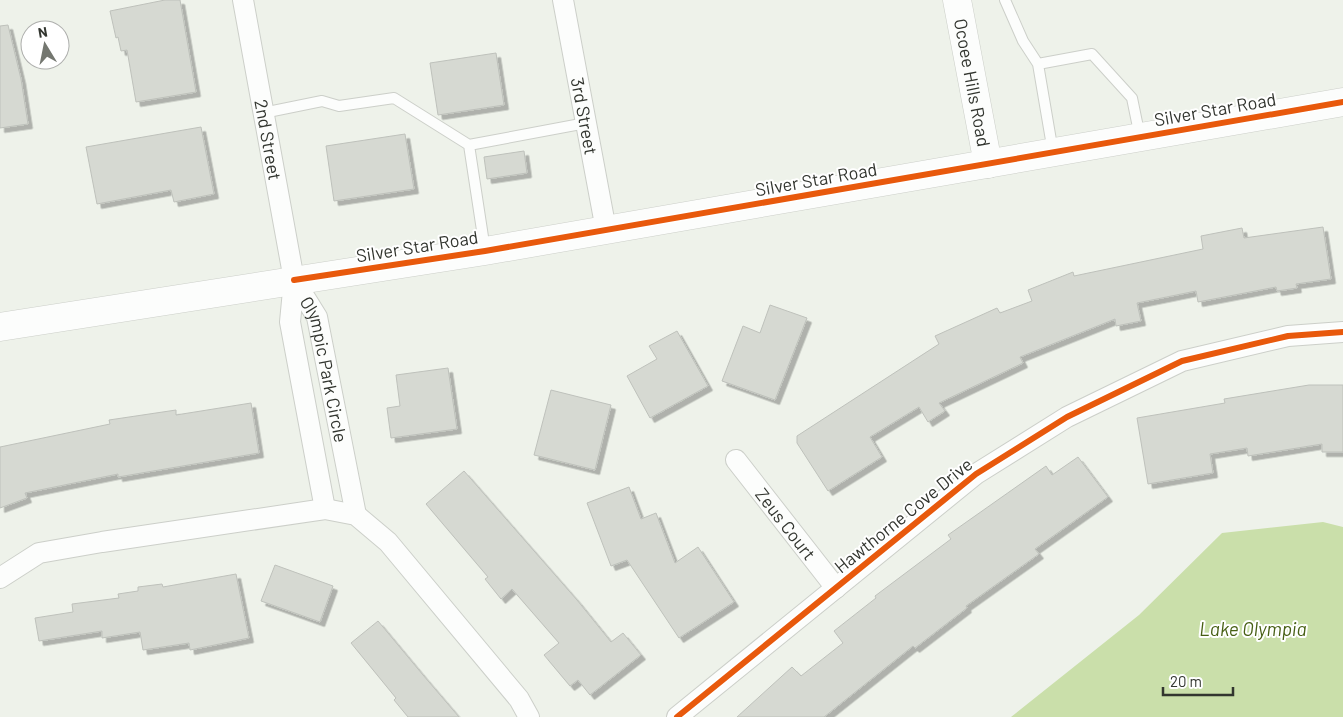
<svg xmlns="http://www.w3.org/2000/svg" width="1343" height="717" font-family="Barlow,sans-serif">
	<style>
		.water { fill: #cadfaa }
		.building { fill: #d6d9d2; stroke: #bec1bb; filter: url(#shadow) }
		.lines { fill: none; stroke-linecap: round; stroke-linejoin: round }
		.lane-casing { stroke: #cccfc9; stroke-width: 12 }
		.street-casing { stroke: #cccfc9; stroke-width: 22 }
		.secondary-casing { stroke: #cccfc9; stroke-width: 29 }
		.lane { stroke: #fcfdfc; stroke-width: 10 }
		.street { stroke: #fcfdfc; stroke-width: 20 }
		.secondary { stroke: #fcfdfc; stroke-width: 28 }
		.cycleway-casing { stroke: #fff; stroke-width: 9 }
		.cycleway { stroke: #e8590c; stroke-width: 6 }
		.labels { text-anchor: middle; dominant-baseline: central; stroke-width: 4; stroke-linejoin: round; paint-order: stroke }
		.street-label { font-size: 18px; fill: #32352f; stroke: #fff }
		.water-label { font-size: 19px; font-style: italic; fill: #475f14; stroke: #fff }
	</style>
	<defs>
		<filter id="shadow"><feDropShadow dx="4.5" dy="4.5" stdDeviation="0" flood-color="#0004"/></filter>
	</defs>
	<rect width="100%" height="100%" fill="#eef2ea"/>
	<path class="water" d="M1323,522L1343,527V717H1011L1139,615L1222,533Z"/>
	<path class="building" d="M165,0H180L196,92L136,102L127,50L121,51L118,37L116,38L110,11Z
		M8,25L21,79L28,124L0,128V26Z
		M496,53L504,105L438,115L430,63Z
		M201,127L214,194L174,202L171,190L97,204L86,147Z
		M405,134L414,189L334,201L326,146Z
		M524,151L527,173L487,179L484,157Z
		M1323,227L1331,279L1296,284L1297,288L1277,291L1276,287L1198,302L1196,291L1137,303L1141,321L1116,326L1115,319L1020,357L1023,363L939,403L945,411L928,422L919,407L870,437L882,457L828,491L797,443V436L939,344L935,336L997,308L1000,313L1032,301L1028,290L1073,272L1074,276L1203,249L1201,236L1242,228L1244,238Z
		M770,305L807,318L775,400L722,381L743,326L760,333Z
		M677,331L708,386L650,418L627,376L657,359L649,346Z
		M448,368L457,429L391,438L387,408L400,406L396,375Z
		M1309,385H1343V452H1322V444L1248,456L1247,448L1210,454L1213,473L1148,484L1137,418L1225,403L1224,399Z
		M551,390L611,405L595,470L534,455Z
		M251,403L259,453L118,477V474L25,493L27,498L0,508V447L110,424L109,420L176,410V415Z
		M1078,457L1108,497L1035,549L1039,554L966,606L967,608L915,648L913,646L824,717H737L792,667L801,676L843,643L834,631L876,598L875,596L951,539L948,535L1046,466L1052,475Z
		M464,471L577,600L611,642L623,633L641,655L590,695L578,680L570,686L544,655L559,643L512,589L501,599L485,579L488,577L426,504Z
		M629,487L641,519L656,513L675,563L698,547L734,602L679,638L627,560L611,566L587,503Z
		M275,565L333,586L320,622L261,601Z
		M236,574L249,638L190,650L189,643L143,650L140,632L102,638V631L39,641L35,618L73,612L72,604L119,598L118,594L138,591V587L162,584L163,587Z
		M378,621L423,675L459,717H408L394,700L396,698L351,643Z"/>
	<g class="lines">
		<defs>
			<path id="lane" d="M1005,0L1023,41L1038,64
				M263,113L322,101L339,106L394,98L469,145L586,123
				M469,145L485,250
				M1053,152L1038,64L1092,54L1132,98L1140,137"/>
			<g id="street">
				<path id="s1" d="M243,0L294,280L290,322L325,509"/>
				<path id="s2" d="M563,0L606,230"/>
				<path id="s3" d="M294,280L317,317L356,515"/>
				<path id="s4" d="M736,460L836,588"/>
				<path d="M0,578L39,553L102,542L325,509L356,515L388,542L519,699L529,717"/>
				<path d="M677,717L976,474L1067,417L1182,361L1288,336L1343,332"/>
			</g>
			<g id="secondary">
				<path id="s5" d="M957,0L988,164"/>
				<path d="M0,327L485,251L1343,102"/>
			</g>
		</defs>
		<use href="#lane" class="lane-casing"/>
		<use href="#street" class="street-casing"/>
		<use href="#secondary" class="secondary-casing"/>
		<use href="#lane" class="lane"/>
		<use href="#street" class="street"/>
		<use href="#secondary" class="secondary"/>
		<defs>
			<path id="cycleway" d="M294,280L485,251L1343,102
				M677,717L976,474L1067,417L1182,361L1288,336L1343,332"/>
		</defs>
		<use href="#cycleway" class="cycleway-casing"/>
		<use href="#cycleway" class="cycleway"/>
	</g>
	<g class="labels">
		<g class="street-label">
			<text stroke="none"><textPath href="#s5" startOffset="84">Ocoee Hills Road</textPath></text>
			<text transform="translate(1215 109) rotate(-10)">Silver Star Road</text>
			<text stroke="none"><textPath href="#s2" startOffset="118">3rd Street</textPath></text>
			<text stroke="none"><textPath href="#s1" startOffset="142">2nd Street</textPath></text>
			<text transform="translate(816 179) rotate(-10)">Silver Star Road</text>
			<text transform="translate(417 246) rotate(-9)">Silver Star Road</text>
			<text stroke="none"><textPath href="#s3" startOffset="96">Olympic Park Circle</textPath></text>
			<text transform="translate(903 515) rotate(-39)">Hawthorne Cove Drive</text>
			<text stroke="none"><textPath href="#s4" startOffset="81">Zeus Court</textPath></text>
		</g>
		<g class="water-label">
			<text x="1253" y="628">Lake Olympia</text>
		</g>
	</g>
	<g transform="translate(45 45) rotate(350)"><circle r="24" fill="#ffffff" stroke="#adaeac"/>
	<path d="M0-4L9 19L0 12L-9 19Z" fill="#747770"/>
	<text y="-8" font-size="14" font-weight="bold" text-anchor="middle" fill="#32352f">N</text>
	</g>
	<path d="M1163 687v8h70v-8" fill="none" stroke="#32352f" stroke-width="2.5"/>
	<text x="1170" y="687" font-size="15" fill="#32352f" stroke="#ffffff" stroke-width="4" paint-order="stroke">20 m</text>
</svg>
